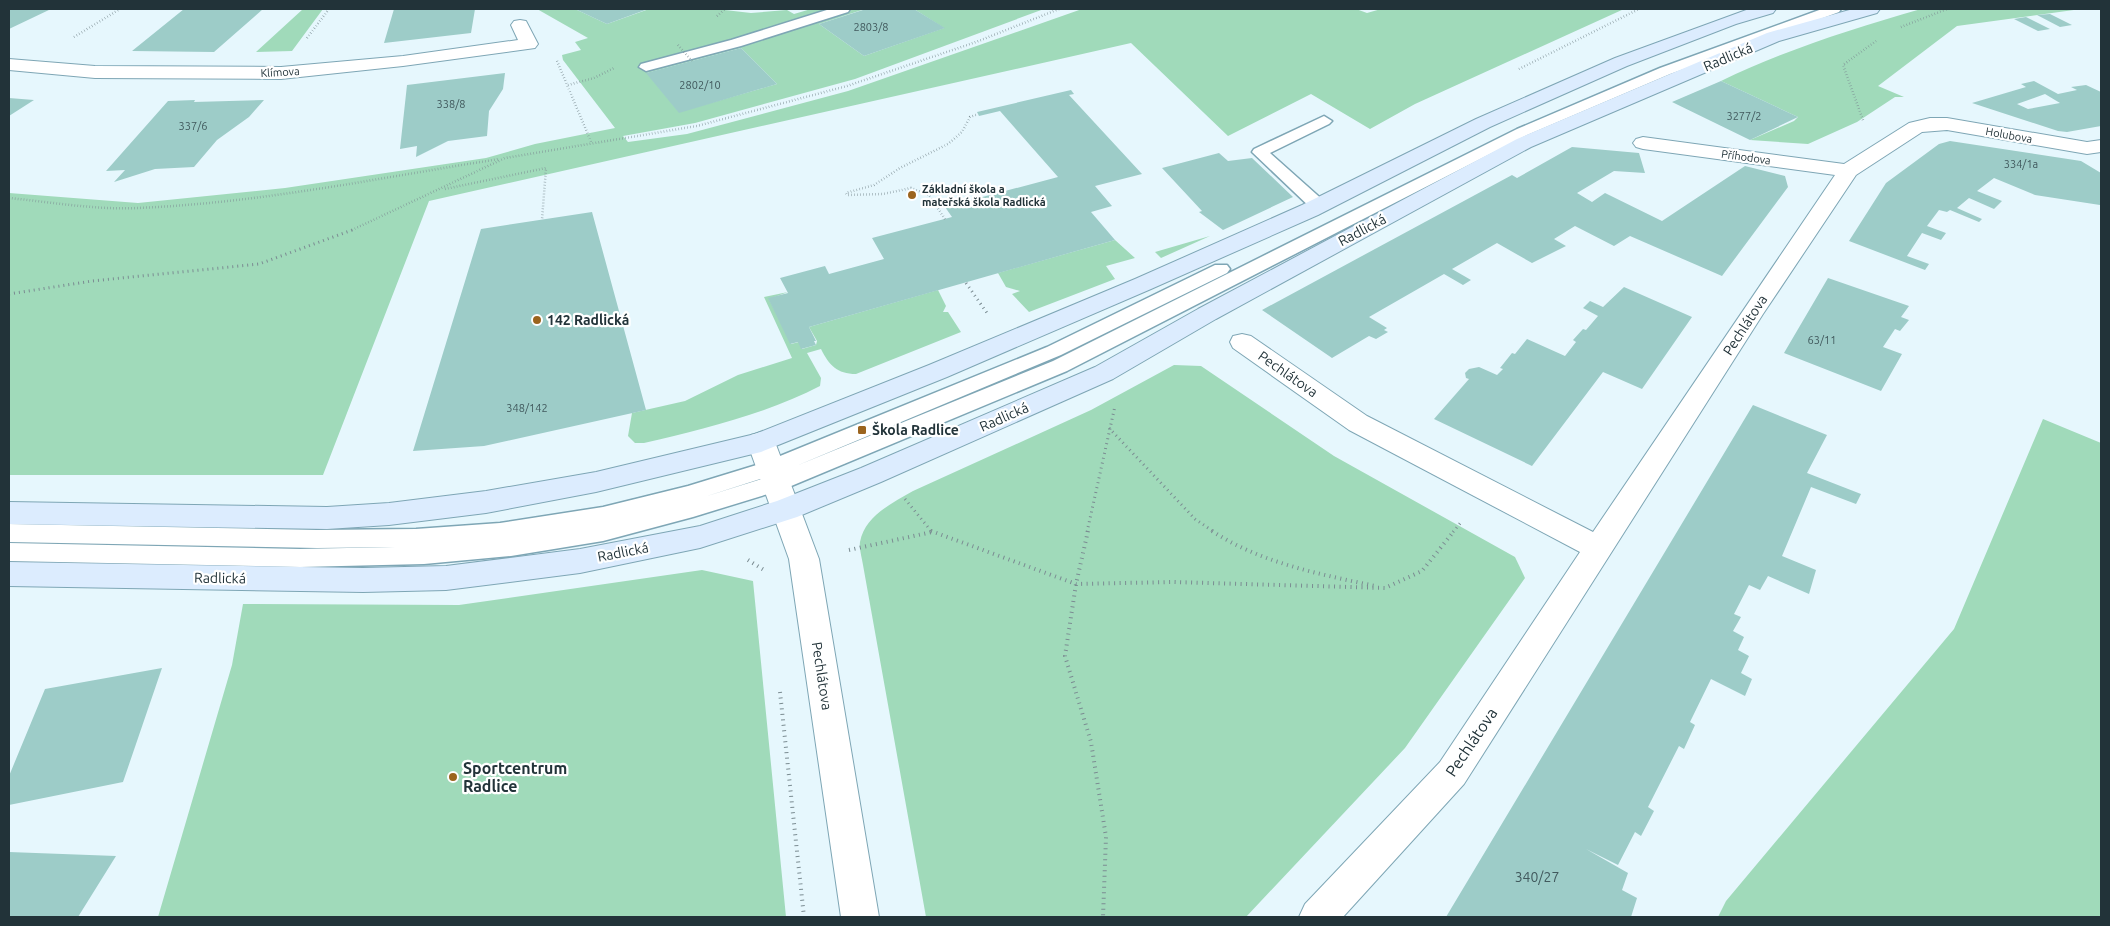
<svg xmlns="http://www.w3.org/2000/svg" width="2110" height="926" font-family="Ubuntu,sans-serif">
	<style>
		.green { fill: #a0daba; fill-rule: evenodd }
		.building { fill: #9dccc8; fill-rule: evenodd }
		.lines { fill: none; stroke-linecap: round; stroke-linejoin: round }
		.service-casing { stroke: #7ea6b5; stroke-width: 3 }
		.minor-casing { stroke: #7ea6b5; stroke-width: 2 }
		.secondary-casing { stroke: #7ea6b5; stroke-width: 2 }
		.path-far2 { stroke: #7b8c92; stroke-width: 2.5; stroke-dasharray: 0.5 2.5; stroke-linecap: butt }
		.path-far1 { stroke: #7b8c92; stroke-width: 3; stroke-dasharray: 1 4; stroke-linecap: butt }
		.path { stroke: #7b8c92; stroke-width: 4; stroke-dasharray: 1 4.5; stroke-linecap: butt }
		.service { fill: #fff; fill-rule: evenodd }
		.minor { fill: #fff; fill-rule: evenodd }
		.secondary { fill: #dcecfe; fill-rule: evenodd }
		.path-bridge { stroke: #7b8c92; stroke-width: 2.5; stroke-dasharray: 0.5 2.5; stroke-linecap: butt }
		.poi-dot { fill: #9b641e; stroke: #fff; stroke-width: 2 }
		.labels { text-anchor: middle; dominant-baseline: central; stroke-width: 4.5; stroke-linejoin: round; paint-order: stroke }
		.number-label { font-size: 11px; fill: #41595d }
		.far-street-label { font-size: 11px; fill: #223339; stroke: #fff }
		.far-poi-label { font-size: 11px; font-weight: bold; fill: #223339; stroke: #fff; text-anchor: start }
		.street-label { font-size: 14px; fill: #223339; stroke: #fff }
		.poi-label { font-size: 14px; font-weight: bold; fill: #223339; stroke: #fff; text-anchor: start }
		.near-number-label { font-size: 14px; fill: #41595d }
		.near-street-label { font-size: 16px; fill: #223339; stroke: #fff }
		.near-poi-label { font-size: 16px; font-weight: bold; fill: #223339; stroke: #fff; text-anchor: start }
	</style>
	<rect width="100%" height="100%" fill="#e6f7fd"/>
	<path class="green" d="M303,9H323L292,51L256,52Z
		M537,9H575L607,24L649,9H716L751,13L787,10L794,14L811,9H865L819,24L864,56L944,28L914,9H1044L855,79L695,123L623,136L628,142L687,134L848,91L1082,9H1356L1367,13L1381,9H1624L1415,104L1370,129L1311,94L1228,136L1131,43L429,201L323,475H9V193L138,203L285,188L486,158L535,144L615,128L563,60L562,55L581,50L575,42L588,38ZM741,48L777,84L679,112L647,73Z
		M1921,9H2081L1957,26L1878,86L1904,97H1895L1857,122L1808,144L1750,140L1794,121L1798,117L1721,81C1785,50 1852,29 1921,9Z
		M1210,236L1161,258L1155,252Z
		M1115,240L1135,258L1106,266L1115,279L1029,312L1012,294L1020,291L1006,287L998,273Z
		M938,290L946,306L943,312H948L961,332L856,374C837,374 829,365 821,349L807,353L821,378L820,386C769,413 700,430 644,443H635L628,436L632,413L685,401L738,375L792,358L764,297L788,292L769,299L791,344L799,342L802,349L816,345L817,341L809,327Z
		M1174,365L1201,366L1334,456L1515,557L1525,578L1405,748L1246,917H926L863,565C862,558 859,549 860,542C865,515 893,503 913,491L1091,410Z
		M2043,419L2101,443V917H1718L1726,901L1954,629Z
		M702,570L753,581L786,917H158L232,665L243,604L459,605Z"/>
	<path class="building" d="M9,9H51L9,29Z
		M184,9H263L214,52L132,51Z
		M394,9H475L471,33L384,43Z
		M575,9H648L607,24Z
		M866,9H914L945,28L864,56L819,24Z
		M2050,14L2072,25L2060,27L2037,15Z
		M2026,17L2050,29L2038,31L2014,19Z
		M741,48L777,84L679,113L646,73Z
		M505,73L503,89L489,111L487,136L448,141L416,157L417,146L400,149L407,85Z
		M1721,81L1798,117L1750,140L1672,102Z
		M2034,81L2058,94L2077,90L2071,87L2086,85L2101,92V126L2067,132L2058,131L1972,103L2026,87L2021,84ZM2045,94L2060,103L2028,109L2017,104Z
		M1071,90L1074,94L1069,95L1142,174L1095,186L1112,206L1091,212L1115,240L809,327L816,341H814L816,345L801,349L798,342L790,344L768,298L788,293L780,278L825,266L829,274L884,259L872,238L952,217L945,207L1058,177L1000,111L979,116L977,112Z
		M9,98L34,100L9,116Z
		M195,100L194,102L264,100L249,117L217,140L194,167L155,169L114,182L125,170L106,171L168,101Z
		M1950,141L2081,161L2101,173L2100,205L2035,195L1994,178L1977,191L2002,201L1994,209L1969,198L1957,208L1982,219L1979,222L1950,210L1947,212L1939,210L1927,226L1946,233L1941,240L1922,233L1907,256L1929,264L1925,270L1849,241L1886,183L1939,144Z
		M1572,147L1639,153L1645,173L1614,171L1577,193L1592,202L1605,193L1662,221L1745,166L1785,176L1788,187L1722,276L1630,236L1614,246L1575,226L1554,239L1566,246L1532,263L1497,243L1452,269L1471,280L1463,285L1444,274L1369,317L1387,328L1384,330L1388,332L1376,339L1369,336L1332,358L1262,310L1512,175L1517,178Z
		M1219,153L1228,161L1252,158L1293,197L1223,230L1199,212L1202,211L1162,168Z
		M592,212L646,410L484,446L413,451L481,229Z
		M1828,278L1909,306L1901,317L1909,320L1900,331L1895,329L1883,347L1902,354L1881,391L1784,353Z
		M1624,287L1692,317L1642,389L1603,372L1532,466L1434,419L1469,379L1466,378L1465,373L1469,369L1479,367L1497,375L1503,369L1500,368L1512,353L1515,354L1527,339L1565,356L1576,342L1573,340L1583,329L1586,330L1598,316L1583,308L1590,301L1603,307Z
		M1753,405L1827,435L1807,473L1861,494L1856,504L1811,487L1782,556L1816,570L1809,594L1768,576L1760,590L1749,585L1734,614L1741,617L1733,631L1744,637L1738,650L1749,656L1741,673L1752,679L1745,696L1711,679L1690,722L1695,725L1684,749L1679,746L1648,807L1654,811L1641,836L1635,832L1618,865L1586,849L1628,873L1622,890L1637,898L1631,917H1446Z
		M162,668L123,782L9,805V776L45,689Z
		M9,852L116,856L78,917H9Z"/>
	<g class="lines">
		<defs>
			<path id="service" d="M830,9H850L848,12L741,46L646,71L639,67L641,64L731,40Z
				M1822,9H1841L1839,12L1670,74L1527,135L1067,371L784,489L693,517L603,541L511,556L424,564L300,567L9,561V543L300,549L395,547L317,548L9,542V524L317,530L416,529L500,523L603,507L688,486L763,463L1047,347L1215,265H1227L1230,269L1227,273L1061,355L796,466L1053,361L1517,129L1660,68ZM776,474L768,477L704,497Z
				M1324,116L1332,121L1329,124L1270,153L1325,202L1327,206L1325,210H1313L1252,152L1254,149Z"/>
			<path id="minor" d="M520,20L526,21L538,44L535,48L403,66L281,79L95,78L9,70V59L95,66L281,67L403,56L518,40L511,25L514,21Z
				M1930,118H1947L2087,142L2101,140V152L2087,154L1947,130L1922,132L1856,175L1763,314L1464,784L1343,917H1299L1305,904L1440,762L1580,552L1349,430L1233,348L1230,342L1233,336L1242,334L1251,336L1367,416L1593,532L1835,175L1643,149L1636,147L1633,143L1636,139L1643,137L1844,164L1909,123Z
				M761,432L771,435L775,442L819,559L879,917H841L789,559L747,442L751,435Z"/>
			<path id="secondary" d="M1749,9H1776L1773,13L1736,24L1627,66L1490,127L1318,215L1151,289L947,377L761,452L596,492L486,513L389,525L327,529L9,524V502L327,507L389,503L486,491L596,472L755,434L929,365L1135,279L1302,205L1476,119L1615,58Z
				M1853,9H1880L1877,13L1779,41L1531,147L1216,319L1113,379L881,482L797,517L700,548L580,573L446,590L363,592L9,586V562L363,568L446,566L580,549L700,526L777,501L861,468L1095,367L1198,309L1517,139L1767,33Z"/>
		</defs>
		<use href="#service" class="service-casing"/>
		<use href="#minor" class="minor-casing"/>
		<use href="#secondary" class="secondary-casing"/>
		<path class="path-far2" d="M717,16L725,9
			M1901,27L1947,9
			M74,37L120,9
			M307,38L329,9
			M557,61L592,144
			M1519,69L1639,9
			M568,85L594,78L614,68
			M1863,120L1843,65L1876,41
			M445,189L546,168L542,220
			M9,198C51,202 95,210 138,208C259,203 379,178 499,159
			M945,219L929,195L911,188L883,194L847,195L846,193L874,185L900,168L948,144L962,132L970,117L978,114
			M352,230L505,158L697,126L847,86L976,42L1059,9"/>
		<path class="path-far1" d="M966,283L987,313
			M9,294L92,281L259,264L355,229
			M1109,428L1195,519L1214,532
			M905,499L932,532
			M1087,532L1115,406
			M1453,532L1462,521"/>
		<path class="path" d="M931,531L1076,584L1173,582L1385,588L1422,571L1454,531
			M1088,531L1076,584L1065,656L1091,742L1106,837L1103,917
			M1212,531C1261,563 1319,574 1375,586
			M849,550L932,532
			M748,560L764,570
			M780,692L804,917"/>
		<use href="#service" class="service"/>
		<use href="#minor" class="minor"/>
		<use href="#secondary" class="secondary"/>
		<path class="path-bridge" d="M678,45L692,61"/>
	</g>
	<g class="poi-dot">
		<circle cx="912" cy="195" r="5"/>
		<circle cx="537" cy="320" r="5"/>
		<rect x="857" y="425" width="10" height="10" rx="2.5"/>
		<circle cx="453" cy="777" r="5"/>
	</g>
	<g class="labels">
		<g class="number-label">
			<text x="871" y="27">2803/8</text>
			<text x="700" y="85">2802/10</text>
			<text x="451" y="104">338/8</text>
			<text x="1744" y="116">3277/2</text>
			<text x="193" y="126">337/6</text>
			<text x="2021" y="164">334/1a</text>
			<text x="1822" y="340">63/11</text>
			<text x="527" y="408">348/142</text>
		</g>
		<g class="far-street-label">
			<text transform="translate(280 72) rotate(-3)">Klímova</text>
			<text transform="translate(2009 135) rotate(10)">Holubova</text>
			<text transform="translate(1746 157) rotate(8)">Příhodova</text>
		</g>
		<g class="far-poi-label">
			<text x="922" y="189">Základní škola a<tspan x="922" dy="13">mateřská škola Radlická</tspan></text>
		</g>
		<g class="street-label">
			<text transform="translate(1728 57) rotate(-23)">Radlická</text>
			<text transform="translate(1362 230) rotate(-28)">Radlická</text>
			<text transform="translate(1745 325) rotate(-57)">Pechlátova</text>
			<text transform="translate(1288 374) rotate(35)">Pechlátova</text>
			<text transform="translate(1004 417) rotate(-24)">Radlická</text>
			<text transform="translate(623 552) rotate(-11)">Radlická</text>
			<text transform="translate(220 578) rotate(1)">Radlická</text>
			<text transform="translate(822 676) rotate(81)">Pechlátova</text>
		</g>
		<g class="poi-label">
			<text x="547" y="320">142 Radlická</text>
			<text x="872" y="430">Škola Radlice</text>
		</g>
		<g class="near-number-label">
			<text x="1537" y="877">340/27</text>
		</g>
		<g class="near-street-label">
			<text transform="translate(1471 742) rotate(-56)">Pechlátova</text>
		</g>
		<g class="near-poi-label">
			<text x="463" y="768">Sportcentrum<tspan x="463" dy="18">Radlice</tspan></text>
		</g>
	</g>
	<rect width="2110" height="926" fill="none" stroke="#223339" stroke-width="20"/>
</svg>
